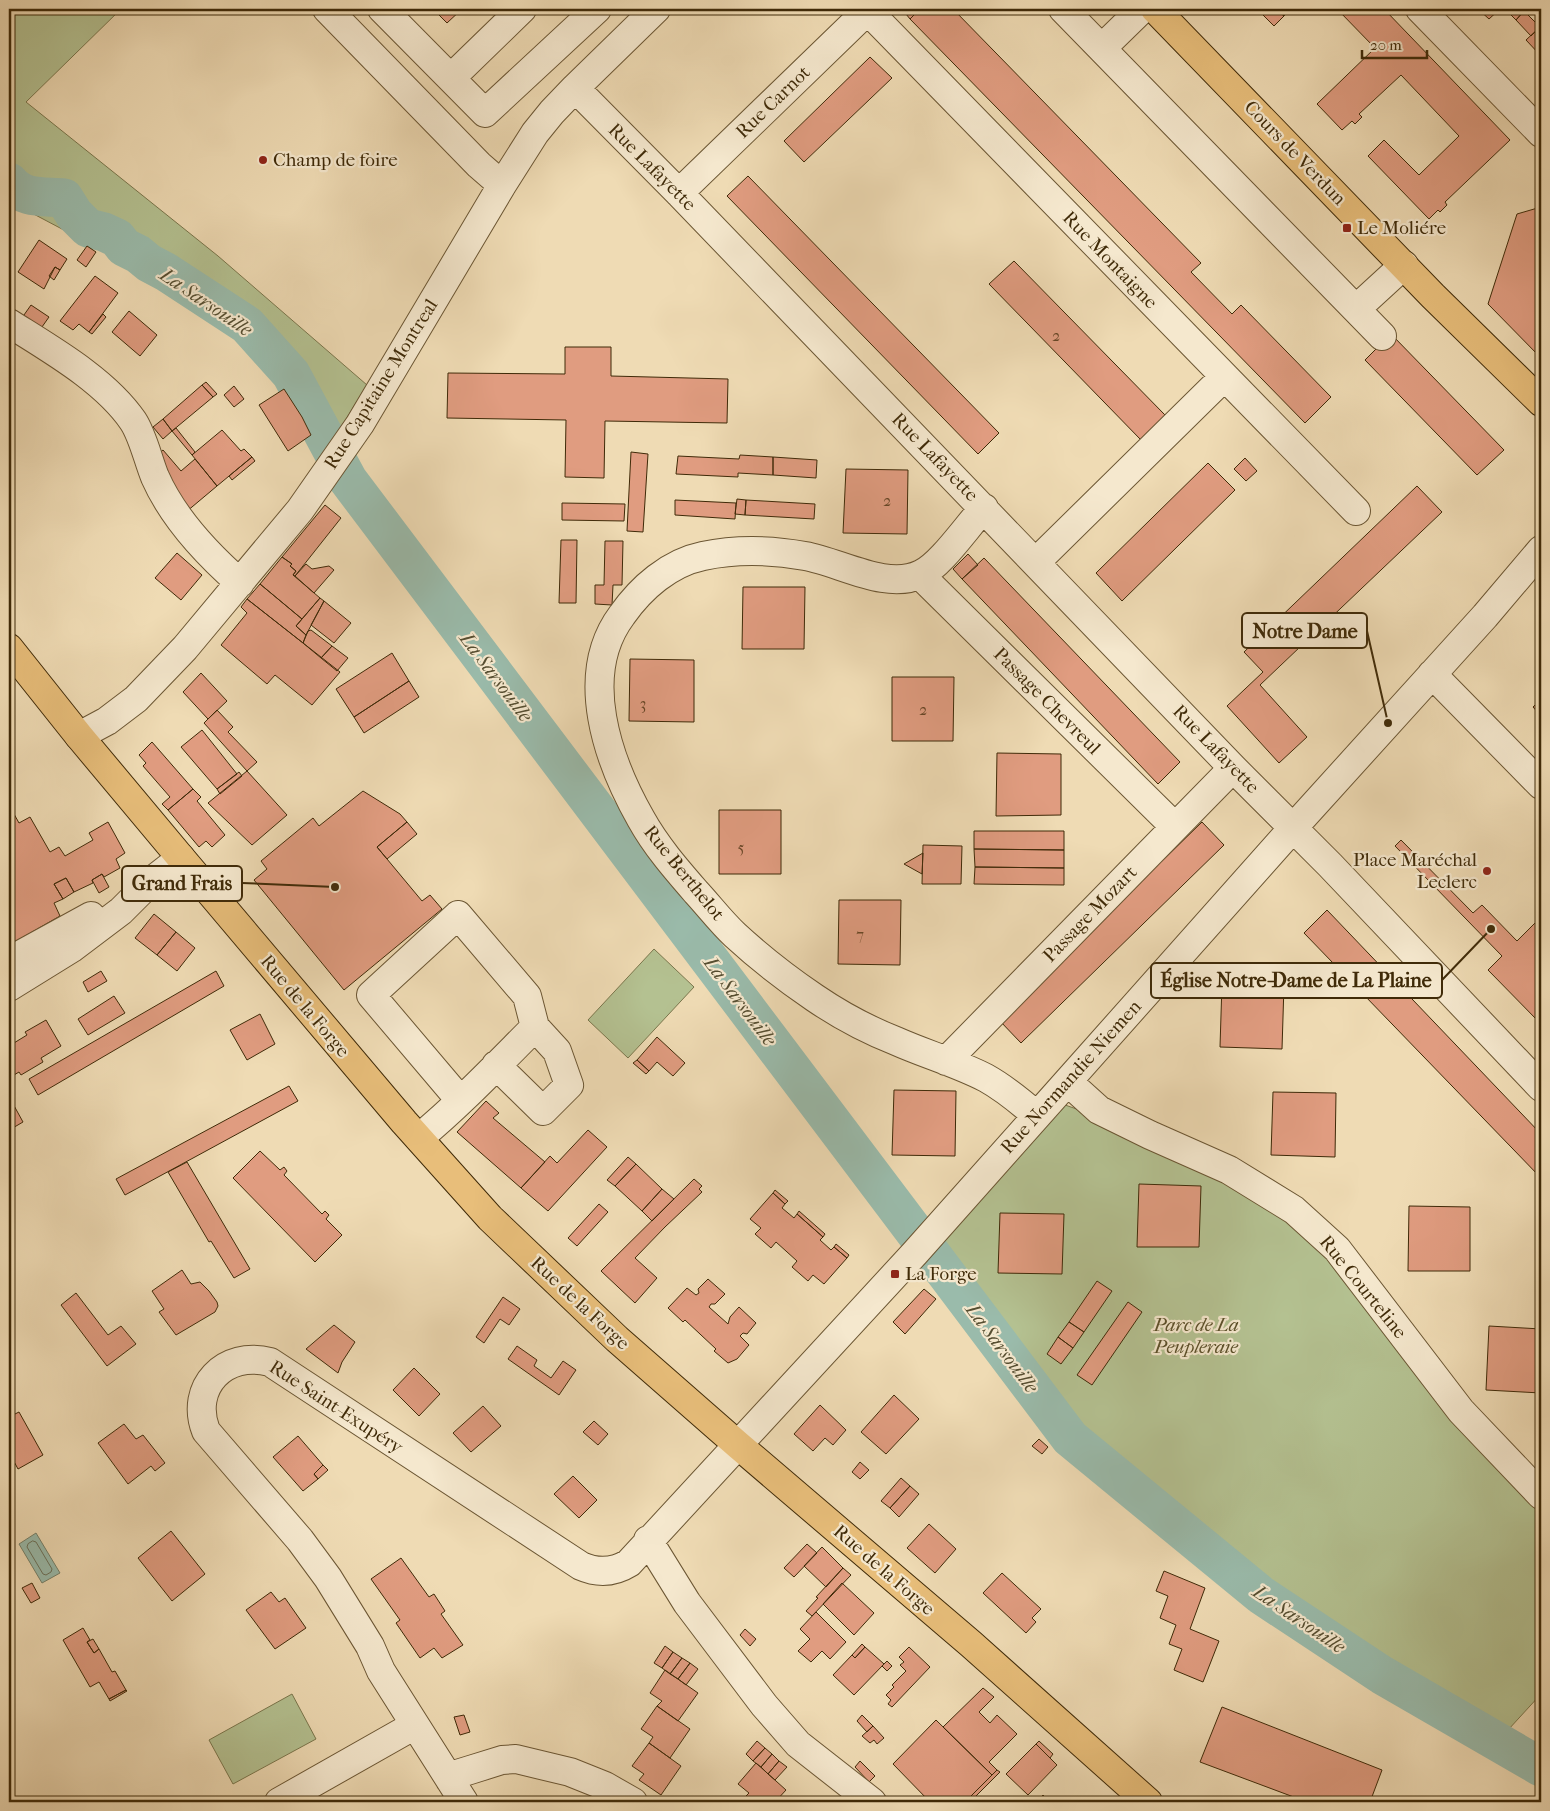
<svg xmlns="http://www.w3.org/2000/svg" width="1550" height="1811" font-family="'IM FELL French Canon',serif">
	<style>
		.green { fill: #b4c191; stroke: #7a764c }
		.water { fill: #9abbab; stroke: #76816a }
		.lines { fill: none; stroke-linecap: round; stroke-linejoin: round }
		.shore { stroke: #6c725a; stroke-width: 1 }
		.river { stroke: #9abbab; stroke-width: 39 }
		.building { fill: #e09c80; stroke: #3f2a08 }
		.minor-casing { stroke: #6b5633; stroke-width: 30 }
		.major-casing { stroke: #3f2a08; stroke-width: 30 }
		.minor { stroke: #f5e8ce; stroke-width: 28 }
		.major { stroke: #e8be7a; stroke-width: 28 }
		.poi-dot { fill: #8f2418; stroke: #f5e8ce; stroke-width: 2 }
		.labels { text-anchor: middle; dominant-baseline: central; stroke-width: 4.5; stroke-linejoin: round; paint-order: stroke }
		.number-label { font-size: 16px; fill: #674626 }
		.street-label { font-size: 19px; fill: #3f2a08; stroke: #f5e8ce }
		.poi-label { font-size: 19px; fill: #3f2a08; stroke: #f5e8ce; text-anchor: start }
		.park-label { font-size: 19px; font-style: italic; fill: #5c502a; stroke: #f5e8ce }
		.water-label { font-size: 20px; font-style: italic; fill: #564e31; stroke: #f5e8ce }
		.leader { fill: none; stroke: #3f2a08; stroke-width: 2 }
		.callout-dot { fill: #3f2a08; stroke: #f5e8ce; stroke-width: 2 }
		.callout { fill: #f5e8ce; stroke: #3f2a08; stroke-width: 2 }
		.callout-label { font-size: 20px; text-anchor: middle; font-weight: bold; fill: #3f2a08 }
	</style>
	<rect width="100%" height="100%" fill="#efdbb4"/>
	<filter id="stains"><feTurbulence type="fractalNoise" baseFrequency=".004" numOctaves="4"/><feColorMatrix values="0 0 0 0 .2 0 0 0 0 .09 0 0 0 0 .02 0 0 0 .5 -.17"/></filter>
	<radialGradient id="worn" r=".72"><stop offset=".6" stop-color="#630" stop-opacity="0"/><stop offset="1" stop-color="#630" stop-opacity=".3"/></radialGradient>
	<path class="green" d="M9,9H121L26,102L218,256L367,385L332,442L293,374L217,311L9,201Z
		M654,949L694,987L628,1058L588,1020Z
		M1051,1100L1150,1135L1294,1210L1541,1495V1694L1497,1742L1382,1675L1261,1595L1070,1438L1003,1350L936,1229Z
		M292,1694L316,1739L233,1784L209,1740Z"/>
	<path class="water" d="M36,1533L60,1573L42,1583L19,1544Z"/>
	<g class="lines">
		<path class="shore" d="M33,1541L36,1542L52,1569L51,1572L46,1575L43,1574L27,1547L28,1544Z"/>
		<path class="river" d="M9,182C24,200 43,196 64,198L74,214L88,228L104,232L117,238L124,247L138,254L149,263L166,272L247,325L291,374L348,480L1070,1438L1261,1595L1382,1675L1541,1767"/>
	</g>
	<path class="building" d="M433,9H462L447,23Z
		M902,9H920L910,19Z
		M920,9H953L1201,263L1191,272L1232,314L1241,305L1331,397L1305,423L910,19Z
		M1257,9H1276L1284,16L1274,26Z
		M1276,9H1291L1284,16Z
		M1337,9H1384L1510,140L1445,202L1447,205L1440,212L1438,210L1429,219L1368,156L1384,140L1419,175L1459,136L1401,75L1359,114L1362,117L1355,124L1352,121L1342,130L1317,104L1375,48Z
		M1478,9H1500L1489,19Z
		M1505,9H1522L1524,11L1516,20Z
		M1524,11L1540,27L1531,36L1516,20Z
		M1541,26V56L1526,40Z
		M870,57L892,78L804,162L784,141Z
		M748,176L999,433L978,454L727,196Z
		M1541,207V358L1488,304L1517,214Z
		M39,240L67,259L60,270L55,267L44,289L18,272Z
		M87,246L96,252L86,267L77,260Z
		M1014,261L1165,415L1141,440L989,284Z
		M55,267L60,270L54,280L49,276Z
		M95,276L118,293L89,332L79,324L73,330L60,321Z
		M31,305L49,317L37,334L19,322Z
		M129,311L157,335L140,356L112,332Z
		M103,314L106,317L92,334L89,332Z
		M1391,334L1504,450L1477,475L1365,360Z
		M565,347H611V376L728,379L727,423L605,421L604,478L565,477L566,420L447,418L448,373L565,374Z
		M206,382L217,394L213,397L202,385Z
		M202,385L213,397L172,431L163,419Z
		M234,386L244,399L234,407L224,395Z
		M284,389L302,417L311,435L288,451L259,405Z
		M163,419L172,431L163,439L153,427Z
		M176,428L195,452L192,455L172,431Z
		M222,430L241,451L244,449L252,457L217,486L192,455Z
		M163,450L181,471L195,459L217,486L186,512L158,454Z
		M631,452L648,454L643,532L627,531Z
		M740,455L773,457V475L738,473V477L676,474L678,456L739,459Z
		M252,457L255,461L232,480L229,476Z
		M773,457L817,460L816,478L773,475Z
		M1245,458L1257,471L1246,481L1234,469Z
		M1208,463L1235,490L1122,601L1096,573Z
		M846,469L908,470L907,534L843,533Z
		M1417,486L1442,512L1260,685L1307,737L1279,763L1227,706L1263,672L1244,652Z
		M737,499L746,500L745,515L735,514Z
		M675,500L736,503L735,519L675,515Z
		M746,500L815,504L814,519L745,515Z
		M562,503L625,504L624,521L562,520Z
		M325,505L341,518L295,576L293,575L296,571L290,566L292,564L282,557Z
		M561,540H577L576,603H559Z
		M605,541H623L622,585H613L612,605L595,604V585H604Z
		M177,553L202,575L181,600L155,578Z
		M968,554L978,565L962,579L953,569Z
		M282,557L292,564L290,566L296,571L293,575L320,598L302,619L260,584Z
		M984,558L1180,762L1158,784L962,579Z
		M306,564L312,569L329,566L334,570L314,593L295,576Z
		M260,584L302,619L296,626L306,635L303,643L247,599Z
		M743,587H805L804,649H742Z
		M320,598L324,601L306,635L296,626Z
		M247,599L340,672L312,705L275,675L267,684L221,645L247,613L241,607Z
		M324,601L351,623L334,643L311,625Z
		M311,630L332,646L321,658L303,643L308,631Z
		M332,646L348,658L337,671L321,658Z
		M392,653L409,681L354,717L336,689Z
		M630,659L694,660V722L629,721Z
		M201,673L227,701L208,719L183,692Z
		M892,677H954L953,741H892Z
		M409,681L419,697L364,733L354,717Z
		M1541,699V716L1533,707Z
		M217,710L233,727L228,732L257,762L247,771L204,723Z
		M202,730L237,774L217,789L181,747Z
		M152,742L193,789L168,810L162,804L170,797L143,766L146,763L139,755Z
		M997,753L1061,754V815L996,816Z
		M247,771L287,815L252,845L208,803Z
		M239,772L242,776L220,794L217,789Z
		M193,789L201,797L197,801L225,835L212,847L206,841L199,847L168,810Z
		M363,791L400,814L407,822L377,847L422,901L430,895L442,909L344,990L254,880L267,869L261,861L313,818L319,826Z
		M9,805L19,823L30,817L50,852L59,847L65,856L93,840L89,833L108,822L125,853L116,859L120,868L104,877L102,874L92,880L93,883L74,892L66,878L54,884L63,899L54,903L60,916L13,943L9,935Z
		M719,810H781V874H719Z
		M407,822L417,834L387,859L377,847Z
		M1202,822L1224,845L1021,1043L999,1020Z
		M974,831H1064V850L974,849Z
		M1401,840L1473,913L1482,905L1517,941L1541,917V1018L1538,1021L1488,970L1502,956L1395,846Z
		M923,845L962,846L961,884H922Z
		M974,849L1064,850V868L975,867Z
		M923,853L922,874L904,864Z
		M975,867L1064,868V885L974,884Z
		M102,874L109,887L99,893L92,880Z
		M66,878L74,892L63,899L54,884Z
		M839,900H901L900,965L838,964Z
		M1327,910L1541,1134V1178L1304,933Z
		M154,914L176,932L157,955L135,938Z
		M176,932L195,948L177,971L157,955Z
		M101,971L107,981L88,992L83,982Z
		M216,971L224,986L38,1095L29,1079Z
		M1222,983L1284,985L1282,1049L1220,1047Z
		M114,996L125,1013L88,1035L78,1019Z
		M260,1014L275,1044L247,1060L230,1030Z
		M46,1020L61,1046L41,1058L43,1062L21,1075L19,1072L9,1078V1046L27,1035L25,1032Z
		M657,1037L685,1063L673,1076L657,1062L649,1071L637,1060Z
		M637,1060L649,1071L646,1074L633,1063Z
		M289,1086L298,1101L125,1195L116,1179Z
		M894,1090L956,1091L955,1156L892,1155Z
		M1273,1092L1336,1093L1335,1157L1271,1155Z
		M486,1101L499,1113L493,1118L545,1162L521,1188L457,1132Z
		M12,1102L23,1122L11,1129L9,1125V1105Z
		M588,1130L607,1147L548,1211L521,1188L550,1156L557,1163Z
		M260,1151L280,1170L284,1167L287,1171L284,1175L322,1214L325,1211L329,1215L326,1219L342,1235L315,1262L233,1178Z
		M628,1157L636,1164L615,1186L607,1180Z
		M187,1162L250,1269L234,1278L211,1241L209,1242L168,1172Z
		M636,1164L662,1189L642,1211L615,1186Z
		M694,1179L702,1186L699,1189L702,1192L665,1227L635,1258L657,1278L635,1303L601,1271Z
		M1139,1184L1201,1186L1199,1247H1137Z
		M662,1189L674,1199L652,1221L642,1211Z
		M775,1190L788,1201L785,1204L773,1193Z
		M773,1193L785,1204L782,1208L794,1218L797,1214L823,1237L820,1240L831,1250L834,1247L847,1258L824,1284L813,1275L808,1281L792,1267L797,1261L776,1242L771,1248L755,1234L761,1228L750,1219Z
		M599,1204L608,1212L577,1246L568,1238Z
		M1409,1206L1470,1207V1271H1408Z
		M799,1211L825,1234L823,1237L797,1214Z
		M1000,1213L1064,1214L1062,1274L998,1273Z
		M836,1244L849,1255L847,1258L834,1247Z
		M182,1270L191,1284L200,1282L209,1291L217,1302L218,1306L215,1312L176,1335L159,1312L164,1309L152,1291Z
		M708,1279L725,1294L715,1304H711L709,1307L728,1324L730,1317L739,1307L756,1323L747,1334L743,1333L740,1336L749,1345L737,1359L728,1363L714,1351L716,1349L685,1320L683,1322L668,1308L687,1288L696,1295L699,1293L698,1289Z
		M1097,1281L1112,1291L1084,1332L1069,1322Z
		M924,1289L936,1299L905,1334L893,1322Z
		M76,1293L108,1335L121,1326L136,1344L107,1366L61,1305Z
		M503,1297L520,1309L509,1325L500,1319L484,1343L476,1337Z
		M1128,1302L1142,1312L1092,1385L1077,1375Z
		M1069,1322L1084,1332L1073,1348L1058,1337Z
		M334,1325L355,1342L342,1362L338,1373L306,1349Z
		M1489,1326L1541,1329V1393L1486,1390Z
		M1058,1337L1073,1348L1061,1364L1047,1354Z
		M517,1346L537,1360L534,1366L551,1378L563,1361L576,1370L559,1395L508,1359Z
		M414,1368L440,1394L419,1416L393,1390Z
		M894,1395L919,1419L886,1454L861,1432Z
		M820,1405L846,1430L833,1445L825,1438L813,1451L794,1434Z
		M483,1406L501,1426L471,1452L453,1433Z
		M19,1412L43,1455L18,1469L11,1456L9,1457V1417Z
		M594,1421L608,1434L598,1445L583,1432Z
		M124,1424L136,1439L143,1435L165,1463L155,1471L151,1466L128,1484L98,1443Z
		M298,1436L323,1465L314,1474L318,1479L303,1491L273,1457Z
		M1039,1439L1048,1447L1042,1454L1032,1446Z
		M860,1462L869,1470L860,1479L852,1472Z
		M323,1465L328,1470L318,1479L314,1474Z
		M573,1476L597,1500L579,1518L554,1494Z
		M901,1478L910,1486L890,1508L881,1501Z
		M910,1486L919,1494L899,1517L890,1508Z
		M929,1524L956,1549L935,1573L907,1548Z
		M171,1531L205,1574L172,1601L138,1558Z
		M807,1544L817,1553L794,1577L784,1568Z
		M822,1547L843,1568L826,1587L804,1566Z
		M401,1558L429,1597L434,1594L445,1611L441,1614L463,1645L442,1658L434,1648L420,1658L396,1623L400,1620L371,1579Z
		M843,1568L851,1575L812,1616L806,1611L818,1598L816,1597Z
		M1164,1571L1205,1588L1190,1629L1219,1641L1203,1682L1174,1670L1182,1649L1169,1644L1176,1625L1160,1618L1168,1596L1156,1591Z
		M1002,1573L1041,1609L1032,1618L1036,1622L1026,1633L983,1593Z
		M32,1583L40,1598L31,1603L22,1588Z
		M842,1583L874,1613L854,1635L823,1604Z
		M271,1592L279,1602L285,1598L306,1628L275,1649L246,1610Z
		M816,1612L846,1642L830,1659L822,1651L811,1662L798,1651L810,1639L800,1629Z
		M83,1628L90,1640L87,1642L94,1653L99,1649L112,1672L115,1671L126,1690L109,1699L99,1682L90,1687L63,1640Z
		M745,1629L756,1639L750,1646L740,1635Z
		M93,1639L99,1649L94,1653L87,1642Z
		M862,1644L865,1647L855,1658L852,1655Z
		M665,1646L673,1652L662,1668L654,1663Z
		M865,1647L884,1664L854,1695L833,1675L852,1655L855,1658Z
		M909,1647L930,1667L892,1707L888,1704L891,1700L886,1695L894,1687L892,1685L906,1671L900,1665L904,1662L899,1657Z
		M673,1652L682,1658L670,1674L662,1668Z
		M682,1658L690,1663L678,1679L670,1674Z
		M887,1661L892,1666L887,1671L882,1666Z
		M690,1663L698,1669L686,1685L678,1679Z
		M665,1670L698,1693L678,1721L657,1706L662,1701L650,1693Z
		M983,1688L994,1697L979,1712L990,1723L997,1715L1017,1734L989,1762L997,1770L992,1775L943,1727Z
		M126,1690L127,1691L110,1701L109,1699Z
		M657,1706L690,1729L670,1758L649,1743L653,1737L641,1729Z
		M1222,1707L1382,1770L1370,1802H1307L1200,1762Z
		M464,1715L470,1732L460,1735L454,1717Z
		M862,1715L873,1726L867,1732L857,1721Z
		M936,1720L992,1775L965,1802H930L893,1764Z
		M873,1726L884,1738L877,1744L874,1740L870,1743L862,1736Z
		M757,1741L765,1748L753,1761L746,1754Z
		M1039,1741L1053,1754L1050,1758L1036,1744Z
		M649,1743L681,1766L661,1795L639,1780L644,1774L632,1766Z
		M1036,1744L1057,1765L1028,1795L1006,1774Z
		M765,1748L772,1754L761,1767L753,1761Z
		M772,1754L779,1761L768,1774L761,1767Z
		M779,1761L787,1767L775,1780L768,1774Z
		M860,1761L875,1776L869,1782L855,1767Z
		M756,1763L786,1790L775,1802H748L744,1798L749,1793L738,1784Z
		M997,1770L1000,1772L970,1802H965Z
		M1043,1795L1050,1802H1036Z"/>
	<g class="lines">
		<defs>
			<path id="minor" d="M327,9L479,165L502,185
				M382,9L485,113L597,9
				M866,9L1356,511
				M1063,9L1382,336
				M1420,9L1541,133
				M1102,48L1142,9
				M451,78L522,9
				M575,88L679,193L1233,768L1330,865L1541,1087
				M679,193L867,11
				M1356,309L1404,265
				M9,323C50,349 105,380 133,421C143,436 148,460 155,477C173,518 207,554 240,583
				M984,508C967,526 941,565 921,574C887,591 840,562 805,556C772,550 736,549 703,556C669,563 641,588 622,615C577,675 608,761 641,819C656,846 676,869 696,892C709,906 721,922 735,935C760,958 787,979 815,998C840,1015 868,1030 896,1041C925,1054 957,1063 986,1078C1004,1088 1021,1102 1036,1115
				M1036,562L1224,377
				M920,575L1175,827
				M1432,674L1541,785
				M79,736L107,721L136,699L185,648L300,510L360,424L502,185L535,133L552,112L575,88L656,9
				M9,961L91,916
				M9,987L72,948L121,911L149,883L181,858
				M946,1061L1233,768
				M496,1065L543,1111L569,1085L557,1051L535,1027
				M1068,1082L1099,1110L1150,1135L1229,1170L1294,1210L1337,1249L1461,1411L1541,1495
				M419,1138C460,1104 497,1065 535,1027L527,996L458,915L371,995L460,1100
				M648,1540L687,1603L764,1705L798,1744L872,1802
				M450,1780L457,1774L470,1770L502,1760L516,1759L570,1772L605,1786L633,1802
				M279,1802L415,1725
				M464,1802L381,1671L370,1646L328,1578L300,1540L206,1431C189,1387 225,1350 270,1362L581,1566C597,1573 613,1573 629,1563L915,1253L1293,828L1485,616L1541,550"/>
			<path id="major" d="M1155,9L1433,296L1541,402
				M9,648L79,736L181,858L404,1122L490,1218L617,1339L738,1445L971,1644L1148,1802"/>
		</defs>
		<use href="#minor" class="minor-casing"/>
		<use href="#major" class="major-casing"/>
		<use href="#minor" class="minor"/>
		<use href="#major" class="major"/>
	</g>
	<g class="poi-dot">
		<circle cx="263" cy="160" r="5"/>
		<rect x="1342" y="223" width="10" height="10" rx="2.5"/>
		<circle cx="1487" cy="871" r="5"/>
		<rect x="890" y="1269" width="10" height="10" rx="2.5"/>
	</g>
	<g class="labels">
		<g class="number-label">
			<text x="1056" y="335">2</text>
			<text x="887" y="500">2</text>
			<text x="643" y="703">3</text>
			<text x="923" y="709">2</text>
			<text x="741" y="847">5</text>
			<text x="860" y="934">7</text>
		</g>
		<g class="street-label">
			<text transform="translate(773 102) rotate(-44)">Rue Carnot</text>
			<text transform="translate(1295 153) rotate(46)">Cours de Verdun</text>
			<text transform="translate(652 167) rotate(45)">Rue Lafayette</text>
			<text transform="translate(1110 260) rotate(46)">Rue Montaigne</text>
			<text transform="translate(381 384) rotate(-58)">Rue Capitaine Montreal</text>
			<text transform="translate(935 457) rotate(46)">Rue Lafayette</text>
			<text transform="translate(1047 701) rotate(45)">Passage Chevreul</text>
			<text transform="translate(1216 749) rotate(46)">Rue Lafayette</text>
			<text transform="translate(684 873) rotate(51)">Rue Berthelot</text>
			<text transform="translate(1090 914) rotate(-46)">Passage Mozart</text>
			<text transform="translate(305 1006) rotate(50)">Rue de la Forge</text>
			<text transform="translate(1071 1077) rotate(-48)">Rue Normandie Niemen</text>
			<text transform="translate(1363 1287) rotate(51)">Rue Courteline</text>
			<text transform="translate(580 1303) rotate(43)">Rue de la Forge</text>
			<text transform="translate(336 1407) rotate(33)">Rue Saint-Exupéry</text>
			<text transform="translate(884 1570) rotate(41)">Rue de la Forge</text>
		</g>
		<g class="poi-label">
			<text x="273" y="160">Champ de foire</text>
			<text x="1357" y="228">Le Moliére</text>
			<text x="1477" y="860" text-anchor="end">Place Maréchal<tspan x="1477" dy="22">Leclerc</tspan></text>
			<text x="905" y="1274">La Forge</text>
		</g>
		<g class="park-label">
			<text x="1196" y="1325">Parc de La<tspan x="1196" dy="22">Peupleraie</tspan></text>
		</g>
		<g class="water-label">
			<text transform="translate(206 302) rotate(34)">La Sarsouille</text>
			<text transform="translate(496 677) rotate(53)">La Sarsouille</text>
			<text transform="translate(740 1001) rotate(53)">La Sarsouille</text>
			<text transform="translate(1002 1348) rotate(53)">La Sarsouille</text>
			<text transform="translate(1299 1619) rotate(34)">La Sarsouille</text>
		</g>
	</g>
	<path class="leader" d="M1388 723L1367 631M335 887L242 883M1491 929L1442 980"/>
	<g class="callout-dot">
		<circle cx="1388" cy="723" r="5"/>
		<circle cx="335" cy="887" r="5"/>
		<circle cx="1491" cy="929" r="5"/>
	</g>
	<g class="callout">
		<rect x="1242" y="613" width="125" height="35" rx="5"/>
		<rect x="122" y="866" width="120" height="35" rx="5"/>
		<rect x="1151" y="963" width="291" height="35" rx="5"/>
	</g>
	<g class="callout-label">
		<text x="1305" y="638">Notre Dame</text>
		<text x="182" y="890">Grand Frais</text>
		<text x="1296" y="987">Église Notre-Dame de La Plaine</text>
	</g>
	<rect width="1550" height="1811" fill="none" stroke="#efdbb4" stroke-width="30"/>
	<rect x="10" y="10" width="1530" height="1791" fill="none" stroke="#3f2a08" stroke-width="2.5"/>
	<rect x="15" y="15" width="1520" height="1781" fill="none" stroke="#3f2a08"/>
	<path d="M1362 50v8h65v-8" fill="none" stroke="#3f2a08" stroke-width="2.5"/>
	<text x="1370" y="50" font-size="15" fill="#3f2a08" stroke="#f5e8ce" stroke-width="4" paint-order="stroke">20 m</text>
	<rect width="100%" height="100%" filter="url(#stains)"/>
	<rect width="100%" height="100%" fill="url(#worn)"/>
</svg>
